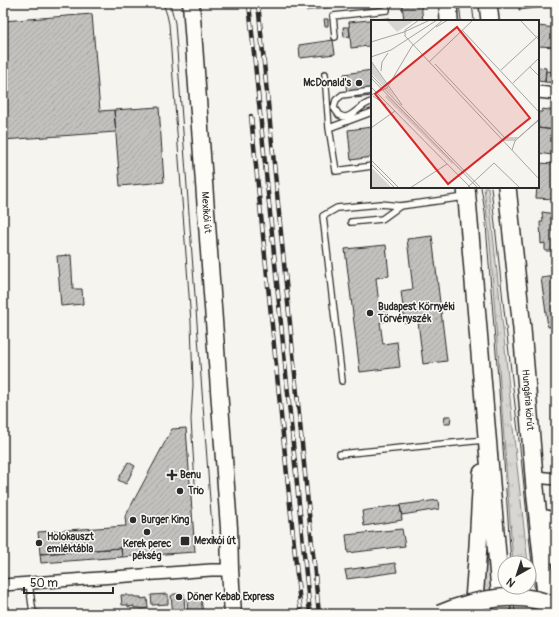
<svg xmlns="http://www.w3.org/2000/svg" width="559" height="617" font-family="Pangolin,sans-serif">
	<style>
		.grass { fill: url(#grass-tufts); stroke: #81807e }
		.garden { fill: #d7d6d2; stroke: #81807e }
		.building { fill: url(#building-hatch); stroke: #2b2b2b }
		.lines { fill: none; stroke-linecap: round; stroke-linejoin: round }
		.lane-casing { stroke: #2b2b2b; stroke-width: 8 }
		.street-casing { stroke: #2b2b2b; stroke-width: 14 }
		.secondary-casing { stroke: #2b2b2b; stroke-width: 19 }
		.primary-casing { stroke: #2b2b2b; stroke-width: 20 }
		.lane { stroke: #fdfcf7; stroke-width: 5.5 }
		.street { stroke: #fdfcf7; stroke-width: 11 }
		.secondary { stroke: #fdfcf7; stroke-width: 16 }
		.primary { stroke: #fdfcf7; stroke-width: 17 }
		.tram { stroke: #2b2b2b; stroke-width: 1 }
		.rail-casing { stroke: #2b2b2b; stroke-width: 4.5 }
		.rail { stroke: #fdfcf7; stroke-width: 3; stroke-dasharray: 9; stroke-linecap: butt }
		.primary-bridge-casing { stroke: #2b2b2b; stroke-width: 20; stroke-linecap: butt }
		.primary-bridge { stroke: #fdfcf7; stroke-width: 17 }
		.poi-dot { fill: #2b2b2b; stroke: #fdfcf7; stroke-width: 1.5 }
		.labels { text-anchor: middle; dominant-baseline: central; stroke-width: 3; stroke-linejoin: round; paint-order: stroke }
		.poi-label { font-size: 10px; font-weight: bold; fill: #2b2b2b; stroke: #fdfcf7; text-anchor: start }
		.street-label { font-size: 10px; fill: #2b2b2b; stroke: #fdfcf7 }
		.inset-road { fill: none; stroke: #a4a4a1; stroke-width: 1 }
		.view { fill: #d62828; fill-opacity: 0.15; stroke: #d62828; stroke-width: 2 }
		.inset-edge { fill: none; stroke: #2b2b2b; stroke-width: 2 }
	</style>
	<defs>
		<pattern id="grass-tufts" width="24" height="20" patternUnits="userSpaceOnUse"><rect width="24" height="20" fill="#d7d6d2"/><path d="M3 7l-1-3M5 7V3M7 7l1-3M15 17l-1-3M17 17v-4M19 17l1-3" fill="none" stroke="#b9b8b4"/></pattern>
		<pattern id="building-hatch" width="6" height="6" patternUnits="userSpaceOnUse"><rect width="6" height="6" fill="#c2c1be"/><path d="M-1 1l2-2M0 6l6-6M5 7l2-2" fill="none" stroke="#a7a6a3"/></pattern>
	</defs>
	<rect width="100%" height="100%" fill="#f5f4ef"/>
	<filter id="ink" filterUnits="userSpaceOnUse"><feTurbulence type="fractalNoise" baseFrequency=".025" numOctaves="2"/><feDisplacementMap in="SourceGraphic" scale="8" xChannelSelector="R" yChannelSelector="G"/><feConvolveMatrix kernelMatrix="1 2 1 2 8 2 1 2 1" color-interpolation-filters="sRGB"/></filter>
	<g filter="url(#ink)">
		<path class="grass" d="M484,187H488L505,348L516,457L528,563H513L490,243Z
			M488,526L495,614H478Z"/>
		<path class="garden" d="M305,3H336V7L306,11Z"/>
		<path class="building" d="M402,3H421L423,21H404Z
			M519,3H542V7L519,10Z
			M92,14L100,111L114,110L116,132L3,140V21Z
			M390,18V21H372V41L369,42V46L351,48L349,22Z
			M324,19H328V26H325Z
			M538,26L556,28V47L538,46Z
			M343,27H349L350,36L344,37Z
			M333,40L335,54L300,58L299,45Z
			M538,67L546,68L545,82L538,81Z
			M372,70V96L355,98L354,91L347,92L344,74Z
			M546,71L556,72V83L545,82Z
			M159,107L164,182L120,186L114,110Z
			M542,109L556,111L555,130L538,128V112H542Z
			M372,127V157L351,160L348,130Z
			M538,128L555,130L552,155L538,153Z
			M538,163L556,164V199L536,198L537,187H538Z
			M542,212L556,214V251H545V243L541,244L540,222H543Z
			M432,236L447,361L423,364L418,321L405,323L401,291L413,289L407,239Z
			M386,245L389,276L376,278L379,305L387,304L389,321L380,322L383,344L397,342L400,367L360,372L345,249Z
			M71,255L73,289H82L83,304L61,306L57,256Z
			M556,276V326L548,327L541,278Z
			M445,416H451L450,424H444Z
			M186,428L195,552L122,557L121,548L40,554L38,532L126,526L125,517L172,429Z
			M128,462L135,466L126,484L118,480Z
			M438,500L439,509L402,515L400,505Z
			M400,505L402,520L364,526L362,511Z
			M402,529L405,546L348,553L346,535Z
			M121,548L122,557L41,563L40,554Z
			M395,563L397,572L347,579L345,570Z
			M168,594V604L152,605L151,595Z
			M174,594H184L185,614H173L171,596Z
			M121,595H128V596H134L135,597H141V599L147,598L148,608L141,609V608H134V606L128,607V605H122Z
			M201,598L203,614H188L187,599Z"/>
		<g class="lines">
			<defs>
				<path id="lane" d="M335,37L333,16L387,10L386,3
					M325,74L329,128L336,171L372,166
					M372,91L342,95L336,100L334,108L339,115C341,116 344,117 346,117C355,115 362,103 372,102
					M329,128L372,112
					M351,222L382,219L400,206
					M342,381L323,216L337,208L381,204L400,206L465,197
					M340,454L484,440
					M29,583L33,613L39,614"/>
				<path id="street" d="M538,92L556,94
					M535,477L556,479
					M3,585L211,570H230"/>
				<g id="secondary">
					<path id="s1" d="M191,3L229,528L230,570L233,614"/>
				</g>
				<g id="primary">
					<path d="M448,3L449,21"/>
					<path d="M488,3L490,21"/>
					<path d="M466,187L502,614"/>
					<path id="s2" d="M507,187L522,329L535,488L548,614"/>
					<path d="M546,519L551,536L556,555"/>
					<path d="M473,614L478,546L482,473"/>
				</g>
			</defs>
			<use href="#lane" class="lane-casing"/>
			<use href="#street" class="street-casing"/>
			<use href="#secondary" class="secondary-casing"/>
			<use href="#primary" class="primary-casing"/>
			<use href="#lane" class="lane"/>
			<use href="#street" class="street"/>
			<use href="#secondary" class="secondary"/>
			<use href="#primary" class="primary"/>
			<path class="tram" d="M163,3L167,15L169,24L191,322L193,385L191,420L195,484
				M170,3L175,23L213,541
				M459,3L461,21
				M472,3L474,21
				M481,187L485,212L500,404L511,563
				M491,187L503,301L521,457L537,614
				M513,587L515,614"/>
			<defs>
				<path id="rail" d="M249,3L310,614
					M258,3L319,614
					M251,116L301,614"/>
			</defs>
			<use href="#rail" class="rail-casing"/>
			<use href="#rail" class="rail"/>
			<defs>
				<path id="primary-bridge" d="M440,614C474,599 522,589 556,607"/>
			</defs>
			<use href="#primary-bridge" class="primary-bridge-casing"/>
			<use href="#primary-bridge" class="primary-bridge"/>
		</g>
	</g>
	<g class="poi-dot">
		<circle cx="359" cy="83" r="4"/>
		<circle cx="370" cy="313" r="4"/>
		<path d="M170 469h4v4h4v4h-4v4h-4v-4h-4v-4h4z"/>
		<circle cx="180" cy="491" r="4"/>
		<circle cx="133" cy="520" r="4"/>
		<circle cx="147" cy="532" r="4"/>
		<rect x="180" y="536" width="10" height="10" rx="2"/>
		<circle cx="39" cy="543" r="4"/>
		<circle cx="179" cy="597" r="4"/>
	</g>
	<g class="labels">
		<g class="poi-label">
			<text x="351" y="83" text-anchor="end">McDonald's</text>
			<text x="378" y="307">Budapest Környéki<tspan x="378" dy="12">Törvényszék</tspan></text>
			<text x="180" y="475">Benu</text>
			<text x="188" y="491">Trio</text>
			<text x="141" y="520">Burger King</text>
			<text x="47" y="537">Holokauszt<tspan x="47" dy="12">emléktábla</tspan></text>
			<text x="194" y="541">Mexikói út</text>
			<text x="147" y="544" text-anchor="middle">Kerek perec<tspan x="147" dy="12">pékség</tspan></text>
			<text x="187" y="597">Döner Kebab Express</text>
		</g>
		<g class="street-label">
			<text stroke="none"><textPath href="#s1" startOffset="210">Mexikói út</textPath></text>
			<text stroke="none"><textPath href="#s2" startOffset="214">Hungária körút</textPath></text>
		</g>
	</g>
	<g transform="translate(371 20)">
		<rect width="168" height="168" fill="#f5f4ef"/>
		<path d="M0,41L25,79L0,53ZM16,75L82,143L81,144L14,77Z" fill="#d7d6d2"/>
		<path d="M0,148L2,149L21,168H0Z" fill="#d7d6d2"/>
		<path d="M15,0H44L26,12Z" fill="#d7d6d2"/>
		<path class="inset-road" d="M48,0L34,10V16L168,159M149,0L168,20M65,7L77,0M91,10L168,92M0,22L33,12L59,0M0,37L20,30L66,0M0,41L31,85M58,42L102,0M64,44L134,118H147L168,100M159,47L168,56M130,50L168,15M10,51L11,42L17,33M0,55L110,168M0,58L107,168M142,63L168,38M0,67L100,168M0,75L16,68L41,26L72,0M2,76L15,85M0,108L24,91M131,120H145M141,130L144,121L168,99M0,140L28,168M0,144L24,168M39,168L76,144M96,168L123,143L149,168"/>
		<path class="view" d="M86,7L159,98L77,164L4,74Z"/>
		<rect width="168" height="168" class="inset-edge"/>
	</g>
	<rect width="559" height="617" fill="none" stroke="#fdfcf7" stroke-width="16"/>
	<rect x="8" y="8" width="543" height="601" fill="none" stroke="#2b2b2b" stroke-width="1.5" filter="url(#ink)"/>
	<g transform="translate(517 575) rotate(219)"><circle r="19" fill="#fdfcf7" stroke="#a9a8a5"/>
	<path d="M0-3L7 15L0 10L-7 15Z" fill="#2b2b2b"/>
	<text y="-6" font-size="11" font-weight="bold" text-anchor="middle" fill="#2b2b2b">N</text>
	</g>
	<path d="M24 587v6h89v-6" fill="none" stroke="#2b2b2b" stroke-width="2"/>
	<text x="30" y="587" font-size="12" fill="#2b2b2b" stroke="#fdfcf7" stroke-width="3" paint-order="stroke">50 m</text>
</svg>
